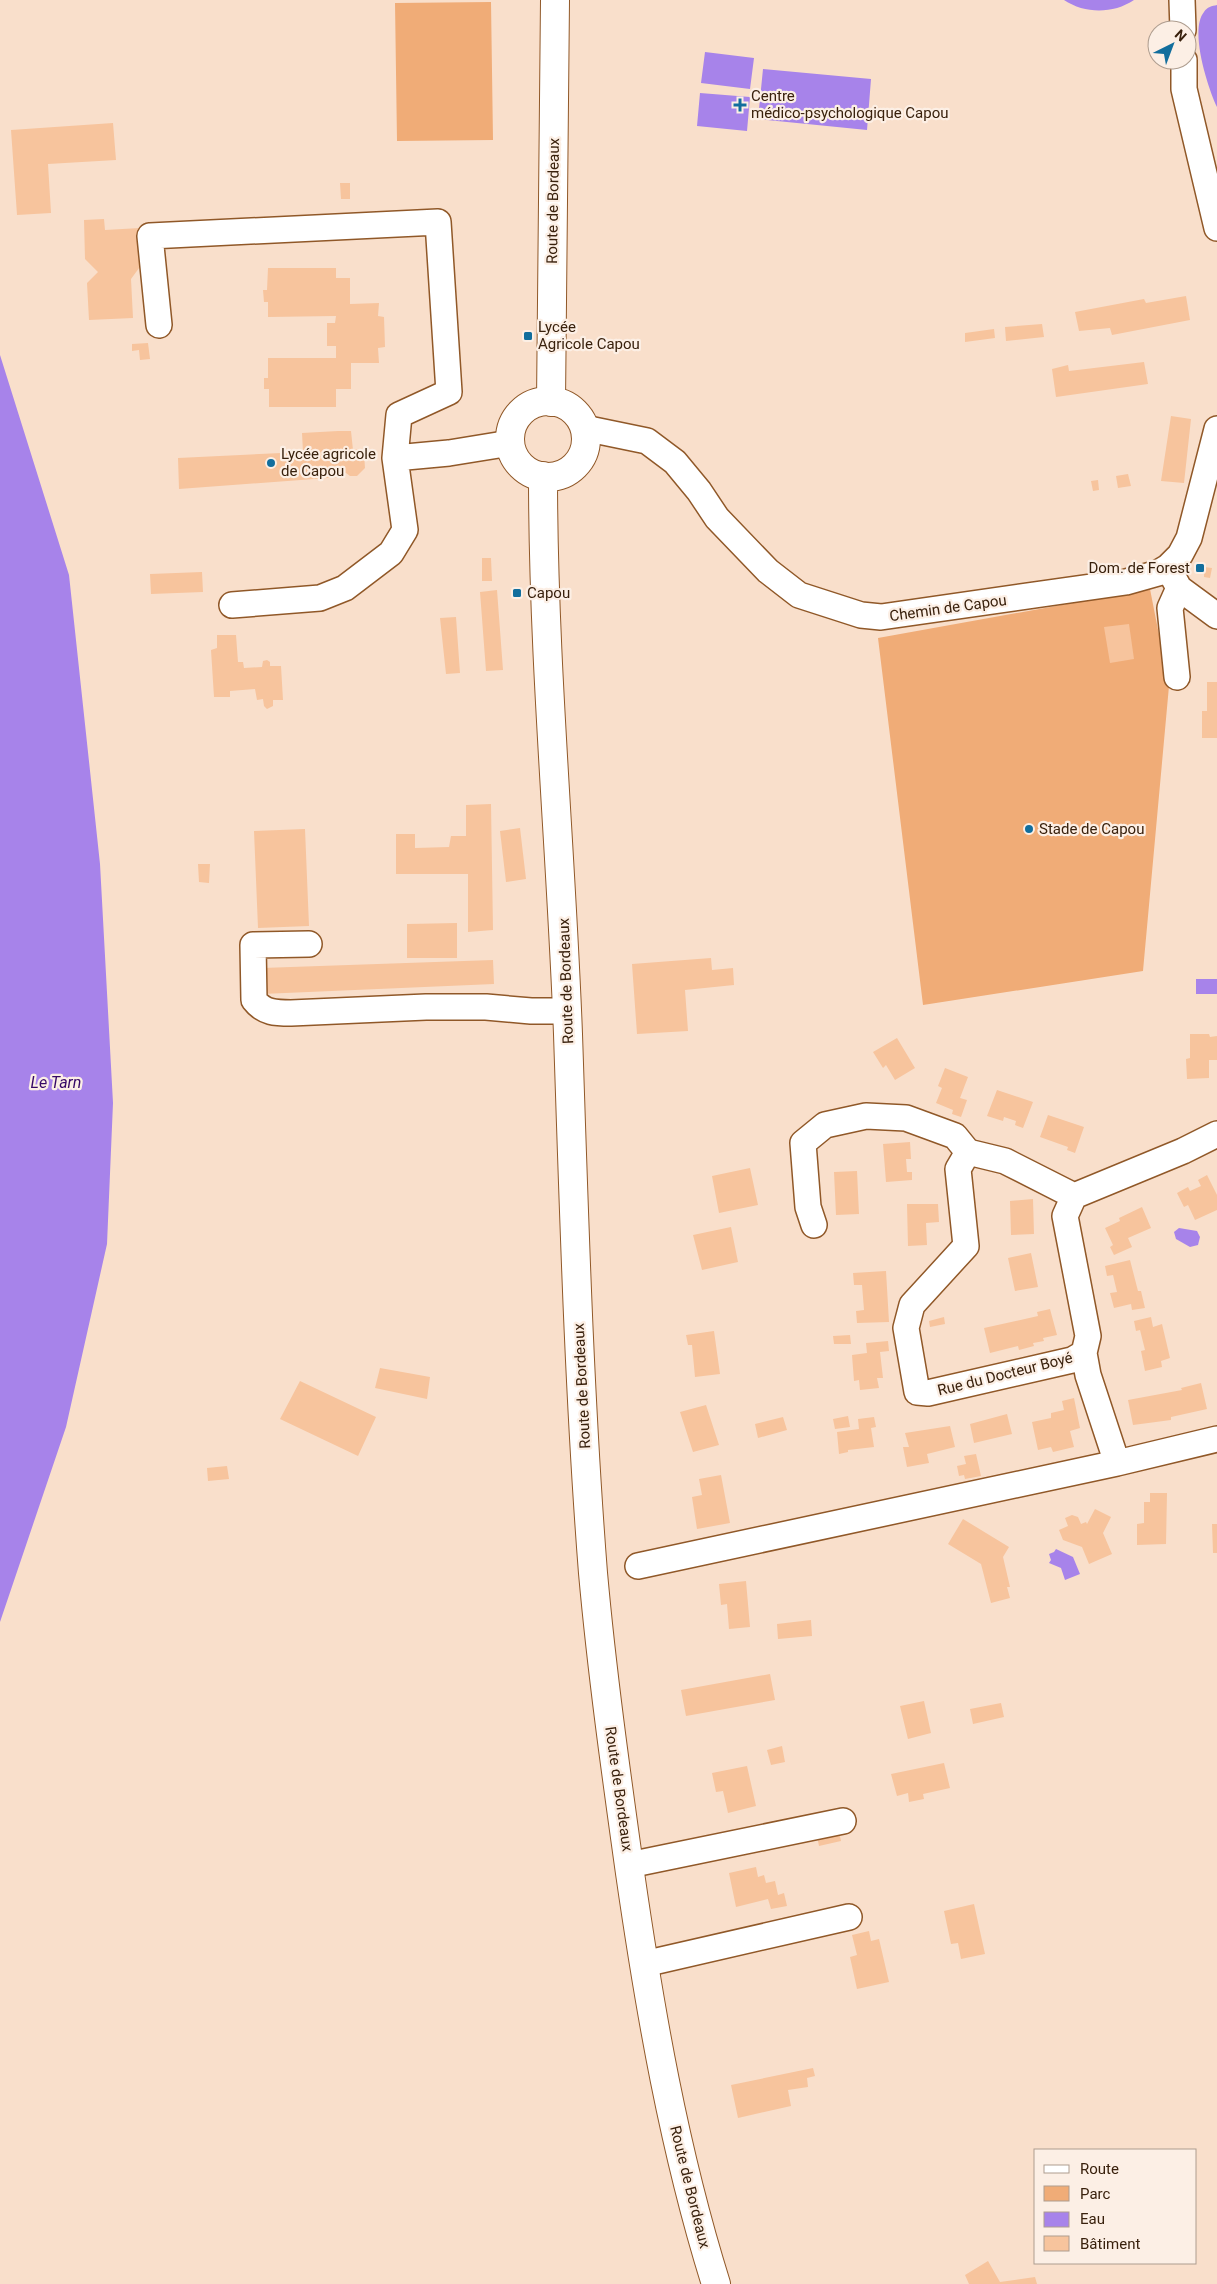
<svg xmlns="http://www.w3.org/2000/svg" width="1217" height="2284" font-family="Roboto,sans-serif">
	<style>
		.green { fill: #f0ac77 }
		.water { fill: #a783ea }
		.building { fill: #f7c49d }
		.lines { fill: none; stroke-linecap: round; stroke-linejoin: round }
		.minor-casing { stroke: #905828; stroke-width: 28 }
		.major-casing { stroke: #905828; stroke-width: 30 }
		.minor { stroke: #fff; stroke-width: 25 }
		.major { stroke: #fff; stroke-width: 28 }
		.poi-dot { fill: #126e9d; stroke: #fcefe5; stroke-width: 2 }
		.labels { text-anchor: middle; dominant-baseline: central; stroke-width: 4.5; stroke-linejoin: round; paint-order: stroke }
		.poi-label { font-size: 15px; fill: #39210d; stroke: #fcefe5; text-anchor: start }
		.street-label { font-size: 15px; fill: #39210d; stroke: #fcefe5 }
		.water-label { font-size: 16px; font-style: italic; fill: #360866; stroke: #fcefe5 }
	</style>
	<rect width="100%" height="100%" fill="#f9dfcb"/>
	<path class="green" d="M491,2L493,140L397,141L395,3Z
		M1150,589L1169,686L1143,971L923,1005L878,638Z"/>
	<path class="water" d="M1064,0H1134C1113,14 1085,14 1064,0Z
		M1217,5V107C1208,88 1189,30 1204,12C1207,7 1212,6 1217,5Z
		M705,52L754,58L750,89L701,83Z
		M763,69L871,79L867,130L758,119Z
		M700,93L750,97L747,131L697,126Z
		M0,355L69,575L100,864L113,1103L107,1244L66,1427L0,1622Z
		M1196,979H1217V994H1196Z
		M1179,1228L1197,1231L1200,1237L1198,1245L1190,1247L1176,1239L1174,1232Z
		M1056,1549L1073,1557L1080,1574L1065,1580L1061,1568L1049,1563L1051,1560L1049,1554L1054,1552Z"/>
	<path class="building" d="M113,123L116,160L48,164L51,213L17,215L11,130Z
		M340,183H350V199H341Z
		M104,219L105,230L140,228L142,264L131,279L133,318L89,320L87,283L98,272L85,259L84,220Z
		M268,268H336V278H350V304L379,303L378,316L384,317L385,347L378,348L379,363H351V389H336V407H269V389H264V378H268V358H336V346H327V323H335L336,316L268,317V302H264L263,290H267Z
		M1186,296L1190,320L1112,335L1110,328L1079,331L1075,312L1144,299L1146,303Z
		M1042,324L1044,337L1006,341L1005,327Z
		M994,329L995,338L965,342V333Z
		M148,343L150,359L140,360L139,350L132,351V344Z
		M1144,362L1148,384L1056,397L1052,369L1068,365L1069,371Z
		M1171,416L1191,419L1184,483L1161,481Z
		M338,431H351L353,450L359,449L364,454L365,468L357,476H350L346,473L341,474V477L179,489L178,458L303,452L302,433Z
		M1128,474L1131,486L1118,488L1116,476Z
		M1098,480L1099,490L1093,491L1091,481Z
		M482,558H491L492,581H482Z
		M1204,567L1212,568L1210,578L1204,577Z
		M202,572L203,592L151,594L150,574Z
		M497,590L503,670L486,671L480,592Z
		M456,617L460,673L446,674L440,618Z
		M1129,624L1134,659L1110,663L1104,627Z
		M217,635H236L238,662H243L244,668L262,667L263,661L267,660L270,662V666H281L283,700H273V706L267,709L264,706L263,699L257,700L255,689L230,691V697H214L211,650L217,648Z
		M1207,682H1217V738H1202V711H1207Z
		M491,804L493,930L468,932V874H396V834H415V848L449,847L451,836H466V805Z
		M520,828L526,879L506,882L500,831Z
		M305,829L309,926L258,928L254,831Z
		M198,864H210L209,883L199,882Z
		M457,923V958H407V924Z
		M711,958L712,970L733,968L734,985L685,990L688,1031L637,1034L632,964Z
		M493,960L494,984L262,994V968Z
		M1190,1034H1209L1210,1037L1217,1036V1060H1209V1078L1187,1079L1186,1059L1190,1058Z
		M897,1038L915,1068L895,1080L886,1065L883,1068L873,1052Z
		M945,1068L968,1077L960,1098L967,1100L961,1117L952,1114L953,1110L936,1103L942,1088L938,1086Z
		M997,1090L1033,1102L1023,1128L1015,1125L1016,1121L1004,1117L1003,1121L987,1116Z
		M1048,1115L1084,1127L1075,1153L1067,1150L1068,1147L1040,1137Z
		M910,1142L911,1159H906L907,1172H912V1180L886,1182L883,1144Z
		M750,1168L758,1205L719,1213L712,1176Z
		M857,1171L859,1214L836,1215L834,1172Z
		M1207,1175L1217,1195V1210L1195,1220L1188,1205L1184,1207L1177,1193L1188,1187L1190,1191L1201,1186L1198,1180Z
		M1033,1199L1034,1234L1011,1235L1010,1201Z
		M907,1204H938L939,1222L926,1223L927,1245L908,1246Z
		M1142,1207L1151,1228L1128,1238L1132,1247L1114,1255L1110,1247L1113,1245L1105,1228L1120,1221L1119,1218Z
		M731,1227L738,1262L702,1270L693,1235Z
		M1031,1253L1038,1287L1015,1291L1008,1258Z
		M1130,1260L1138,1291H1141L1145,1308L1132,1310L1131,1304L1114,1308L1110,1293L1117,1292L1113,1275L1107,1276L1105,1266Z
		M886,1271L889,1322L857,1323L856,1311L864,1310L862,1285H854L853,1273Z
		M1050,1309L1057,1335L1043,1338L1044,1341L1033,1343L1034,1346L1019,1350L1018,1346L990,1353L984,1328L1038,1316L1037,1312Z
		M944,1317L945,1324L930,1327L929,1321Z
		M1151,1317L1153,1327L1162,1324L1170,1358L1161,1361L1162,1367L1145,1371L1141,1351L1145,1350L1140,1330L1136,1331L1134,1321Z
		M714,1331L720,1374L695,1377L692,1345H688L686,1335Z
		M850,1335L851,1344H834L833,1336Z
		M888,1341L889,1351L880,1352L883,1378H877L879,1388L860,1390L859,1380L854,1381L852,1355L867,1353L866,1343Z
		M380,1368L430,1377L427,1399L375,1388Z
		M300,1381L376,1417L358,1456L280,1419Z
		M1201,1383L1207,1409L1171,1417V1420L1133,1425L1128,1400L1182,1390L1181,1388Z
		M1074,1398L1080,1428L1070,1431L1074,1447L1053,1452L1051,1447L1038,1450L1032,1422L1051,1418V1413L1064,1410L1062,1401Z
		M706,1405L719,1445L693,1452L680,1412Z
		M1007,1414L1012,1434L974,1443L970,1424Z
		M848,1416L850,1427L835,1429L833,1419Z
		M783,1417L787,1430L758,1438L755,1424Z
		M874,1417L876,1427L871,1428L874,1447L848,1450V1452L839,1454L837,1432L859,1429L858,1419Z
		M950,1426L955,1447L927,1454L929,1463L907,1467L903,1447H909L905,1433Z
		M976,1454L981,1476L965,1479L964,1475L959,1476L957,1466L966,1464L964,1456Z
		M227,1466L229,1479L208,1481L207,1468Z
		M721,1475L730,1523L697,1529L692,1497L702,1495L699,1479Z
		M1150,1493H1167L1166,1544L1137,1545V1524L1144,1523V1502H1150Z
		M1095,1509L1111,1517L1103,1533L1112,1554L1089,1564L1082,1547L1063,1540L1059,1530L1068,1526L1065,1518L1072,1515L1078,1517L1081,1524L1086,1522L1087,1524Z
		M963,1519L1009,1547L1003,1557L1010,1587H1007L1010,1598L991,1603L981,1564L948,1544Z
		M1212,1524H1217V1553H1213Z
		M746,1581L750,1627L729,1629L727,1604L721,1605L719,1584Z
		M811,1620L812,1636L778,1639L777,1624Z
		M770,1674L775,1700L686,1716L681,1690Z
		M924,1701L931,1733L908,1739L900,1706Z
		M1001,1703L1004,1717L973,1724L970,1709Z
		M782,1746L785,1762L771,1765L767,1750Z
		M944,1763L950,1788L923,1794L924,1799L909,1802L908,1793L897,1796L891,1774Z
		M747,1766L756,1806L728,1813L723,1791L716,1792L712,1773Z
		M839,1832L841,1841L819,1846L817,1836Z
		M756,1867L758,1877L764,1875L766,1883L775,1881L778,1895L784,1893L787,1906L771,1909L768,1899L736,1907L729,1873Z
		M974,1904L985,1954L961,1959L958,1943L951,1944L944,1911Z
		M869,1931L871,1941L879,1939L889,1982L857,1989L850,1957L857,1955L852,1935Z
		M813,2068L815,2076L807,2078L808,2087L788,2090L791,2106L738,2118L731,2085Z
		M988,2261L1000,2282L1035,2277L1037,2284H969L965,2275Z"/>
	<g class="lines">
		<defs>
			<path id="minor" d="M1182,0L1183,30
				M1184,60V89L1217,228
				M159,325L150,236L438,222L449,392L399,415L395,458L405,530L391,553L345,588L320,598L232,605
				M584,428L647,441L675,462L699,491L717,518L768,571L799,595L861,615L881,617L1126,582L1158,573L1168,567L1180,555L1189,538L1217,429
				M395,458L449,453L510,443
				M1172,575L1179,588L1217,616
				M1177,677L1170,608L1179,588
				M309,944L253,945L254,1000C264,1013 276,1013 291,1013L426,1007H486L531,1011H567
				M1074,1196L1005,1161L968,1152L958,1169L966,1246L912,1305L906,1328L917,1392L928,1393L1072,1360L1084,1353
				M814,1225L808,1207L803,1143L825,1125L866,1116L906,1118L955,1136L968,1152
				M1117,1463L1088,1375L1084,1353L1088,1336L1065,1216L1074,1196L1183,1151L1217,1134
				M638,1566L1117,1463L1217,1439
				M629,1865L843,1821
				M644,1964L849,1917"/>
			<path id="major" d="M510 439a38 38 0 1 1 76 0a38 38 0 1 1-76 0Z
				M551,402L555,0
				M543,476C543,662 561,848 568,1034C574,1213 579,1394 593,1573C602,1673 616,1773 630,1873C650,2011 674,2150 716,2284"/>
		</defs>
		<use href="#minor" class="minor-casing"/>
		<use href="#major" class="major-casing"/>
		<use href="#minor" class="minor"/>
		<use href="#major" class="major"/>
	</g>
	<g class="poi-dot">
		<path d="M737.5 97.5h5v5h5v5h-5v5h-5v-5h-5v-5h5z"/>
		<rect x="523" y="331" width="10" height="10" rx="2.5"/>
		<circle cx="271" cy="463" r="5"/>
		<rect x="1195" y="563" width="10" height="10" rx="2.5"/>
		<rect x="512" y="588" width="10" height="10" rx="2.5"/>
		<circle cx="1029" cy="829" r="5"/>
	</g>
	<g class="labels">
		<g class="poi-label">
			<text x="751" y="96">Centre<tspan x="751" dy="17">médico-psychologique Capou</tspan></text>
			<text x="538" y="327">Lycée<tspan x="538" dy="17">Agricole Capou</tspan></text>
			<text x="281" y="454">Lycée agricole<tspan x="281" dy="17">de Capou</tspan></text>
			<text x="1190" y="568" text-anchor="end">Dom. de Forest</text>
			<text x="527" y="593">Capou</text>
			<text x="1039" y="829">Stade de Capou</text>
		</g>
		<g class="street-label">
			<text transform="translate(553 201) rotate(-89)">Route de Bordeaux</text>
			<text transform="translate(948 608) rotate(-8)">Chemin de Capou</text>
			<text transform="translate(566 981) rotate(-92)">Route de Bordeaux</text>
			<text transform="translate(1005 1374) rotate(-14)">Rue du Docteur Boyé</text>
			<text transform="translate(582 1386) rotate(-93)">Route de Bordeaux</text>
			<text transform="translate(619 1789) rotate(82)">Route de Bordeaux</text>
			<text transform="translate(690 2187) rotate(76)">Route de Bordeaux</text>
		</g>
		<g class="water-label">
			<text x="56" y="1082">Le Tarn</text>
		</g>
	</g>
	<rect x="1034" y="2149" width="162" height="115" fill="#fcefe5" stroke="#ae9d8f"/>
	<rect x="1044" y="2165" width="25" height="8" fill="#ffffff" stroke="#ae9d8f"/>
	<text x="1080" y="2174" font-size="15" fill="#39210d">Route</text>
	<rect x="1044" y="2186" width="25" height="15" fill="#f0ac77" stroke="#ae9d8f"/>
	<text x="1080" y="2199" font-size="15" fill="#39210d">Parc</text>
	<rect x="1044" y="2212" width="25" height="15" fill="#a783ea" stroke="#ae9d8f"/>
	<text x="1080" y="2224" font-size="15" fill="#39210d">Eau</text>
	<rect x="1044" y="2236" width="25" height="15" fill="#f7c49d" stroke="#ae9d8f"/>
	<text x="1080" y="2249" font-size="15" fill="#39210d">Bâtiment</text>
	<g transform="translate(1172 45) rotate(42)"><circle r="24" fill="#fcefe5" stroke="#ae9d8f"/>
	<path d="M0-4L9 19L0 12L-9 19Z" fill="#126e9d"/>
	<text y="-8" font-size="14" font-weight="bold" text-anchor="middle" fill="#39210d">N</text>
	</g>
</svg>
